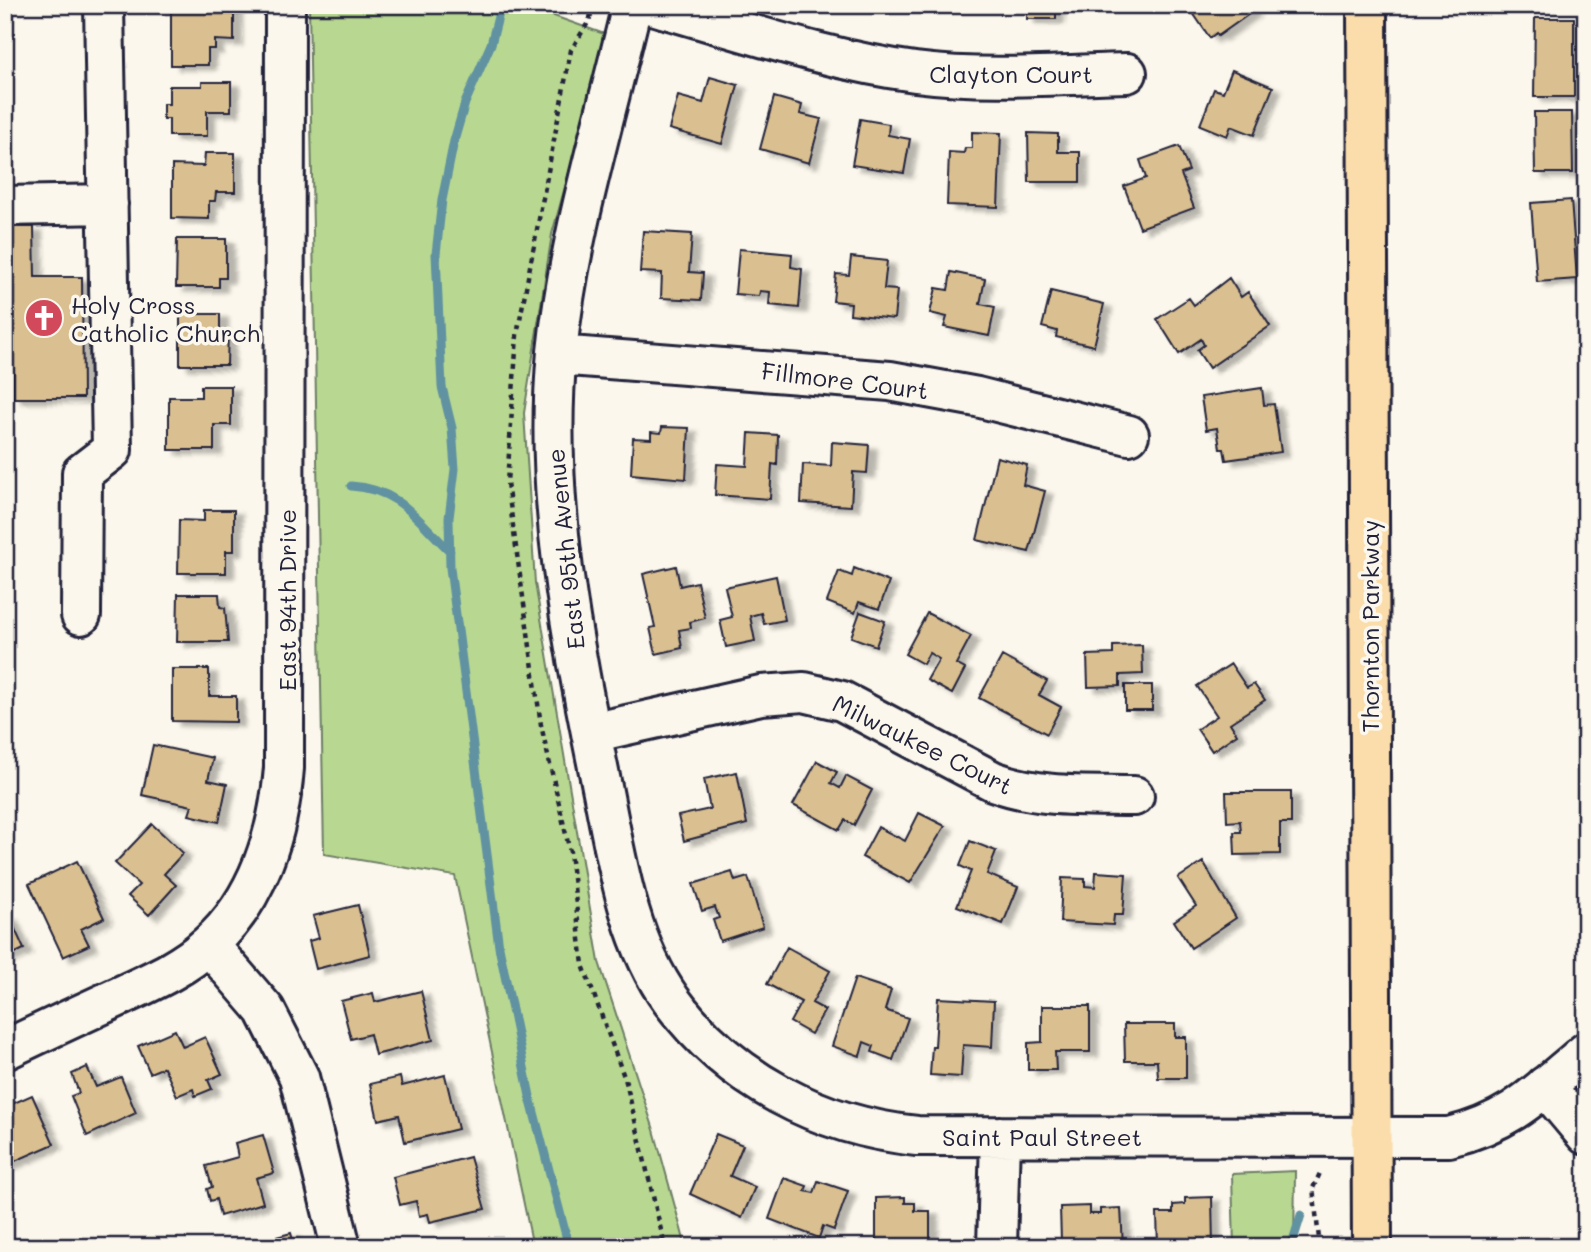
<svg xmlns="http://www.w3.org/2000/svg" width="1591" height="1252" font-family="Mali,sans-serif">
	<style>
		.green { fill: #b8d891; stroke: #6d7d66; stroke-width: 2 }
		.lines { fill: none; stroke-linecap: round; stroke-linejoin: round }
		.stream { stroke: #6192a1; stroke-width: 9 }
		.building { fill: #dac090; stroke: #22223b; stroke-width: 2; filter: url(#shadow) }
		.minor-casing { stroke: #22223b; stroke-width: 44 }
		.major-casing { stroke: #22223b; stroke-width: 44 }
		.path { stroke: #22223b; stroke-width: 4.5; stroke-dasharray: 5 5; stroke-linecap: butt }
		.minor { stroke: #fbf7ec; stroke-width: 38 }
		.major { stroke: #fbddab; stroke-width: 38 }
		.labels { text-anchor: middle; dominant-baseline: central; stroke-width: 7; stroke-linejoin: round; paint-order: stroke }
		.street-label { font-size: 24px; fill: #22223b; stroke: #fbf7ec }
		.poi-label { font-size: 24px; fill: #22223b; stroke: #fbf7ec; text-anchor: start }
	</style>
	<defs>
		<filter id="shadow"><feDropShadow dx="8" dy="4.5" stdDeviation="2" flood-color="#0004"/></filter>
	</defs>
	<rect width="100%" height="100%" fill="#fbf7ec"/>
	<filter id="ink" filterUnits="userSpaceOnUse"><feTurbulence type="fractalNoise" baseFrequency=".0143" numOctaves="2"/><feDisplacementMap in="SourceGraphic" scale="14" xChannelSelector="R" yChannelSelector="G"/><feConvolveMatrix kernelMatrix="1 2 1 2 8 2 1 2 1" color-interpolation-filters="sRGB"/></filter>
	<g filter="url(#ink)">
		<path class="green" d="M309,5H523L607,35L552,234L524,413L535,583L599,962L654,1130L686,1247H533L455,876L324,854Z
			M1295,1171L1294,1247H1234L1232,1174Z"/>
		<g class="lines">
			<path class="stream" d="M498,17L491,44L465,103L454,141L442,200L436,254L442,387L452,428L455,469L449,518L450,568L499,947L531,1101L569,1247
				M351,486C400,489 417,520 450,551
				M1291,1247L1301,1215"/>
		</g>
		<path class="building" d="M204,5H234V41L215,40V49H208V65H171V10H203Z
			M1027,5H1056V19H1027Z
			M1197,5H1248L1252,12L1218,36L1216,33L1210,38L1193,13L1199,9Z
			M1535,18H1574V97H1534Z
			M1232,70L1273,87L1254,135L1231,126L1227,136L1200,125L1214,89L1223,92Z
			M710,77L738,85L722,144L669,129L678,96L703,103Z
			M202,82H231V111H207V136H169V119H163V104H169V86H202Z
			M774,97L802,105L800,114L821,119L809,163L760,149Z
			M1534,112H1572L1573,173H1535Z
			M860,119L889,124L888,135L910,139L904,173L852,165Z
			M972,132L1001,133L998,207L947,205L949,152L964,153L965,148H972Z
			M1028,133L1058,134V152H1080V182H1029Z
			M1179,146L1189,171L1181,174L1194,208L1140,228L1124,186L1146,178L1140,160Z
			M205,153H235V192H216L215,201H209V219L172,218V165L204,166Z
			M1571,200L1577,279L1537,282L1531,203Z
			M5,227H34L35,277H82L83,398H13V359H5Z
			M643,231L692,234L689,272L703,273L701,300L661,298L662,273L640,272Z
			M177,239H226V278H219V287H176Z
			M739,249L792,254L791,267L802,269L799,308L769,305L770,292L760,291L759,296L735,294Z
			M851,257L887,261L884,289L897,290L894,319L850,314L851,303L833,301L836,274L849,275Z
			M951,272L985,279L980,304L995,307L989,336L944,327L947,317L930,313L936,288L948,290Z
			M1229,278L1241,297L1248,292L1270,326L1209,368L1197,350L1204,345L1201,339L1179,354L1157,319L1189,298L1194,305Z
			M1051,291L1104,304L1094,346L1056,337L1057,331L1042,327Z
			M180,314H220V330H228L227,365H180Z
			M201,386H231V425H214V450H169V397H201Z
			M1262,388L1264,405L1274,404L1281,452L1226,460L1224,449H1220L1217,428L1206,430L1201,397Z
			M662,427L689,428L686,479L631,474L633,438L651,439V432L661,433Z
			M749,433L778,435L777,465L772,464L770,499L715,495L717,464L747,466Z
			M832,442L869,445L867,473L853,472L851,506L801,503L803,464L831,466Z
			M997,457L1027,465L1023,485L1045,491L1029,552L977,540Z
			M204,510H234V551H226V573H178L179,520L204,521Z
			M676,566L680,586L697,582L705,618L690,622L691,628L679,630L682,648L656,654L650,628L655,627L643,574Z
			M854,568L889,582L879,609L859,602L855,613L827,602L839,571L852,576Z
			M776,576L785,620L764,624L761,613L750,616L755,641L726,647L720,620L732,617L725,587Z
			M178,594H219L220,607L225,608L228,642H177Z
			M860,612L885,621L876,646L851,637Z
			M927,613L971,636L956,664L965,669L952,694L927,680L939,659L929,653L923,664L905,654Z
			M1142,645L1143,674L1120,675V686L1088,687L1087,655L1113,654V646Z
			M1002,656L1047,681L1039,695L1061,707L1047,734L979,698Z
			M1231,664L1247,688L1254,684L1265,700L1230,723L1237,734L1212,751L1197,729L1217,716L1197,686Z
			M172,669H209V696H236V722L172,721Z
			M1125,685H1152V710H1125Z
			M153,745L213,758L208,780L227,784L219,822L189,815L192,806L142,795Z
			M817,761L837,772L831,783L840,788L846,776L872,790L854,825L845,820L839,830L793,805Z
			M737,772L747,824L684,841L678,816L710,809L704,779Z
			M1226,792H1291V823H1280V854L1235,855L1234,832H1241L1240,821L1227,822Z
			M919,813L945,826L910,883L862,857L878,827L905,841Z
			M152,824L183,853L164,874L176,885L149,915L128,896L139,885L115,863Z
			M970,841L996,851L987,874L1018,887L1003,924L957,906L971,871L960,866Z
			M77,861L104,918L81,929L89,945L63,957L29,884Z
			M1203,862L1236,918L1191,948L1174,921L1196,906L1178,878Z
			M732,872L735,881L748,877L763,927L720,941L713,920L719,918L715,907L702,911L693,884Z
			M1096,872L1126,874L1123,915H1114L1113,925L1060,922L1062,878L1085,879V886L1095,887Z
			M358,905L370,955L316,969L309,941L319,938L313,916Z
			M9,916L24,949L5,958V918Z
			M787,947L830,971L812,1003L825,1010L811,1034L790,1022L801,1002L767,984Z
			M855,978L891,990L885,1010L908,1018L893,1060L872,1052L874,1046L864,1042L860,1056L832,1046Z
			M421,991L433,1040L375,1055L370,1034L351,1039L341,1001L373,993L375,1002Z
			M938,998L994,1001L992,1047L963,1045L961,1077L930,1075L932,1046H935Z
			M1042,1006H1090V1052H1055L1056,1070H1028V1043L1042,1042Z
			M1124,1024H1175V1037H1186V1078H1158L1157,1061H1125Z
			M175,1030L183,1047L205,1037L222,1074L208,1080L212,1089L195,1096L193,1089L177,1096L164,1067L150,1073L138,1046Z
			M87,1067L96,1087L121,1077L136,1113L87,1136L71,1096L79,1093L72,1074Z
			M445,1075L458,1129L405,1142L399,1115L378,1120L370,1084L400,1077L402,1086Z
			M32,1095L54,1144L6,1165L5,1118L9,1116L5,1107Z
			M716,1134L743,1145L730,1176L755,1187L742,1218L690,1194Z
			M263,1135L274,1173L256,1178L263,1203L220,1216L216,1199L210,1201L207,1189L212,1187L206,1166L238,1157L235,1143Z
			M470,1157L485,1209L430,1222L428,1214L419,1216L416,1201L400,1205L393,1177Z
			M784,1178L807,1186L805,1191L814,1193L818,1181L848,1191L834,1230L823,1226L819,1238L769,1219Z
			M905,1197V1203H915V1211H930V1247H876V1198Z
			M1212,1197L1213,1247H1158L1157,1213H1173V1205L1185,1204V1198Z
			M1090,1206V1214H1100V1209L1121,1208L1123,1247H1069V1240L1061,1241L1060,1207Z
			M291,1233L295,1247H264L262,1241Z"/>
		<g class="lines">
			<defs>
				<path id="minor" d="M632,5C605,121 569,234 557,352C543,498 572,640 601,782C616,855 627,939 671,1000C730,1080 819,1126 917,1136L1449,1137C1513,1121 1537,1093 1586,1052
					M652,5C738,29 826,60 915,72C985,81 1057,75 1127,73
					M5,206L108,204
					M557,355L890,381L977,397L1129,435
					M81,615L82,473L112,450L104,5
					M591,733L761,695L804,692L842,701L993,781C1039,798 1085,795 1134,796
					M209,945L265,1010L299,1077L341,1247
					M5,1050C42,1032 79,1015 116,998C148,983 182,969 208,945C258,901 279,832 284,768L285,5
					M1545,1086L1586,1135
					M997,1247L1000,1136"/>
				<path id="major" d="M1367,5L1372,1247"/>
			</defs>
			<use href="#minor" class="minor-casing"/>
			<use href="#major" class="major-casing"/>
			<path class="path" d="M594,5L589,21L571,50L517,335L507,483L541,725L570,852L583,965L626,1082L665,1247
				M1320,1247L1313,1188L1321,1171"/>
			<use href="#minor" class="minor"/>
			<use href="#major" class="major"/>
		</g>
	</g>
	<defs>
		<symbol id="church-disc" viewBox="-11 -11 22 22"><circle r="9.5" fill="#d1495b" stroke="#fbf7ec"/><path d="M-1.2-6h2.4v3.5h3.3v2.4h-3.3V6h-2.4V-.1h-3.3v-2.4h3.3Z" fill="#fff"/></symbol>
	</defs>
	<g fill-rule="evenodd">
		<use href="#church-disc" x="22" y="296" width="44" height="44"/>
	</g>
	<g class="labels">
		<g class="street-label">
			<text x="1011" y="73">Clayton Court</text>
			<text transform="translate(845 380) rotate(7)">Fillmore Court</text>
			<text transform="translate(565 549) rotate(-96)">East 95th Avenue</text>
			<text transform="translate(286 600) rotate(-90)">East 94th Drive</text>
			<text transform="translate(1369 626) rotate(-90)">Thornton Parkway</text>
			<text transform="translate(923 744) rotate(26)">Milwaukee Court</text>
			<text x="1042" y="1136">Saint Paul Street</text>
		</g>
		<g class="poi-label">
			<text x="71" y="304">Holy Cross<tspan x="71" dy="28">Catholic Church</tspan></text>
		</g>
	</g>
	<rect width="1591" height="1252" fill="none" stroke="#fbf7ec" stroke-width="28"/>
	<rect x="14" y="14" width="1563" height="1224" fill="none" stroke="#22223b" stroke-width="2.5" filter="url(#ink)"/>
</svg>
